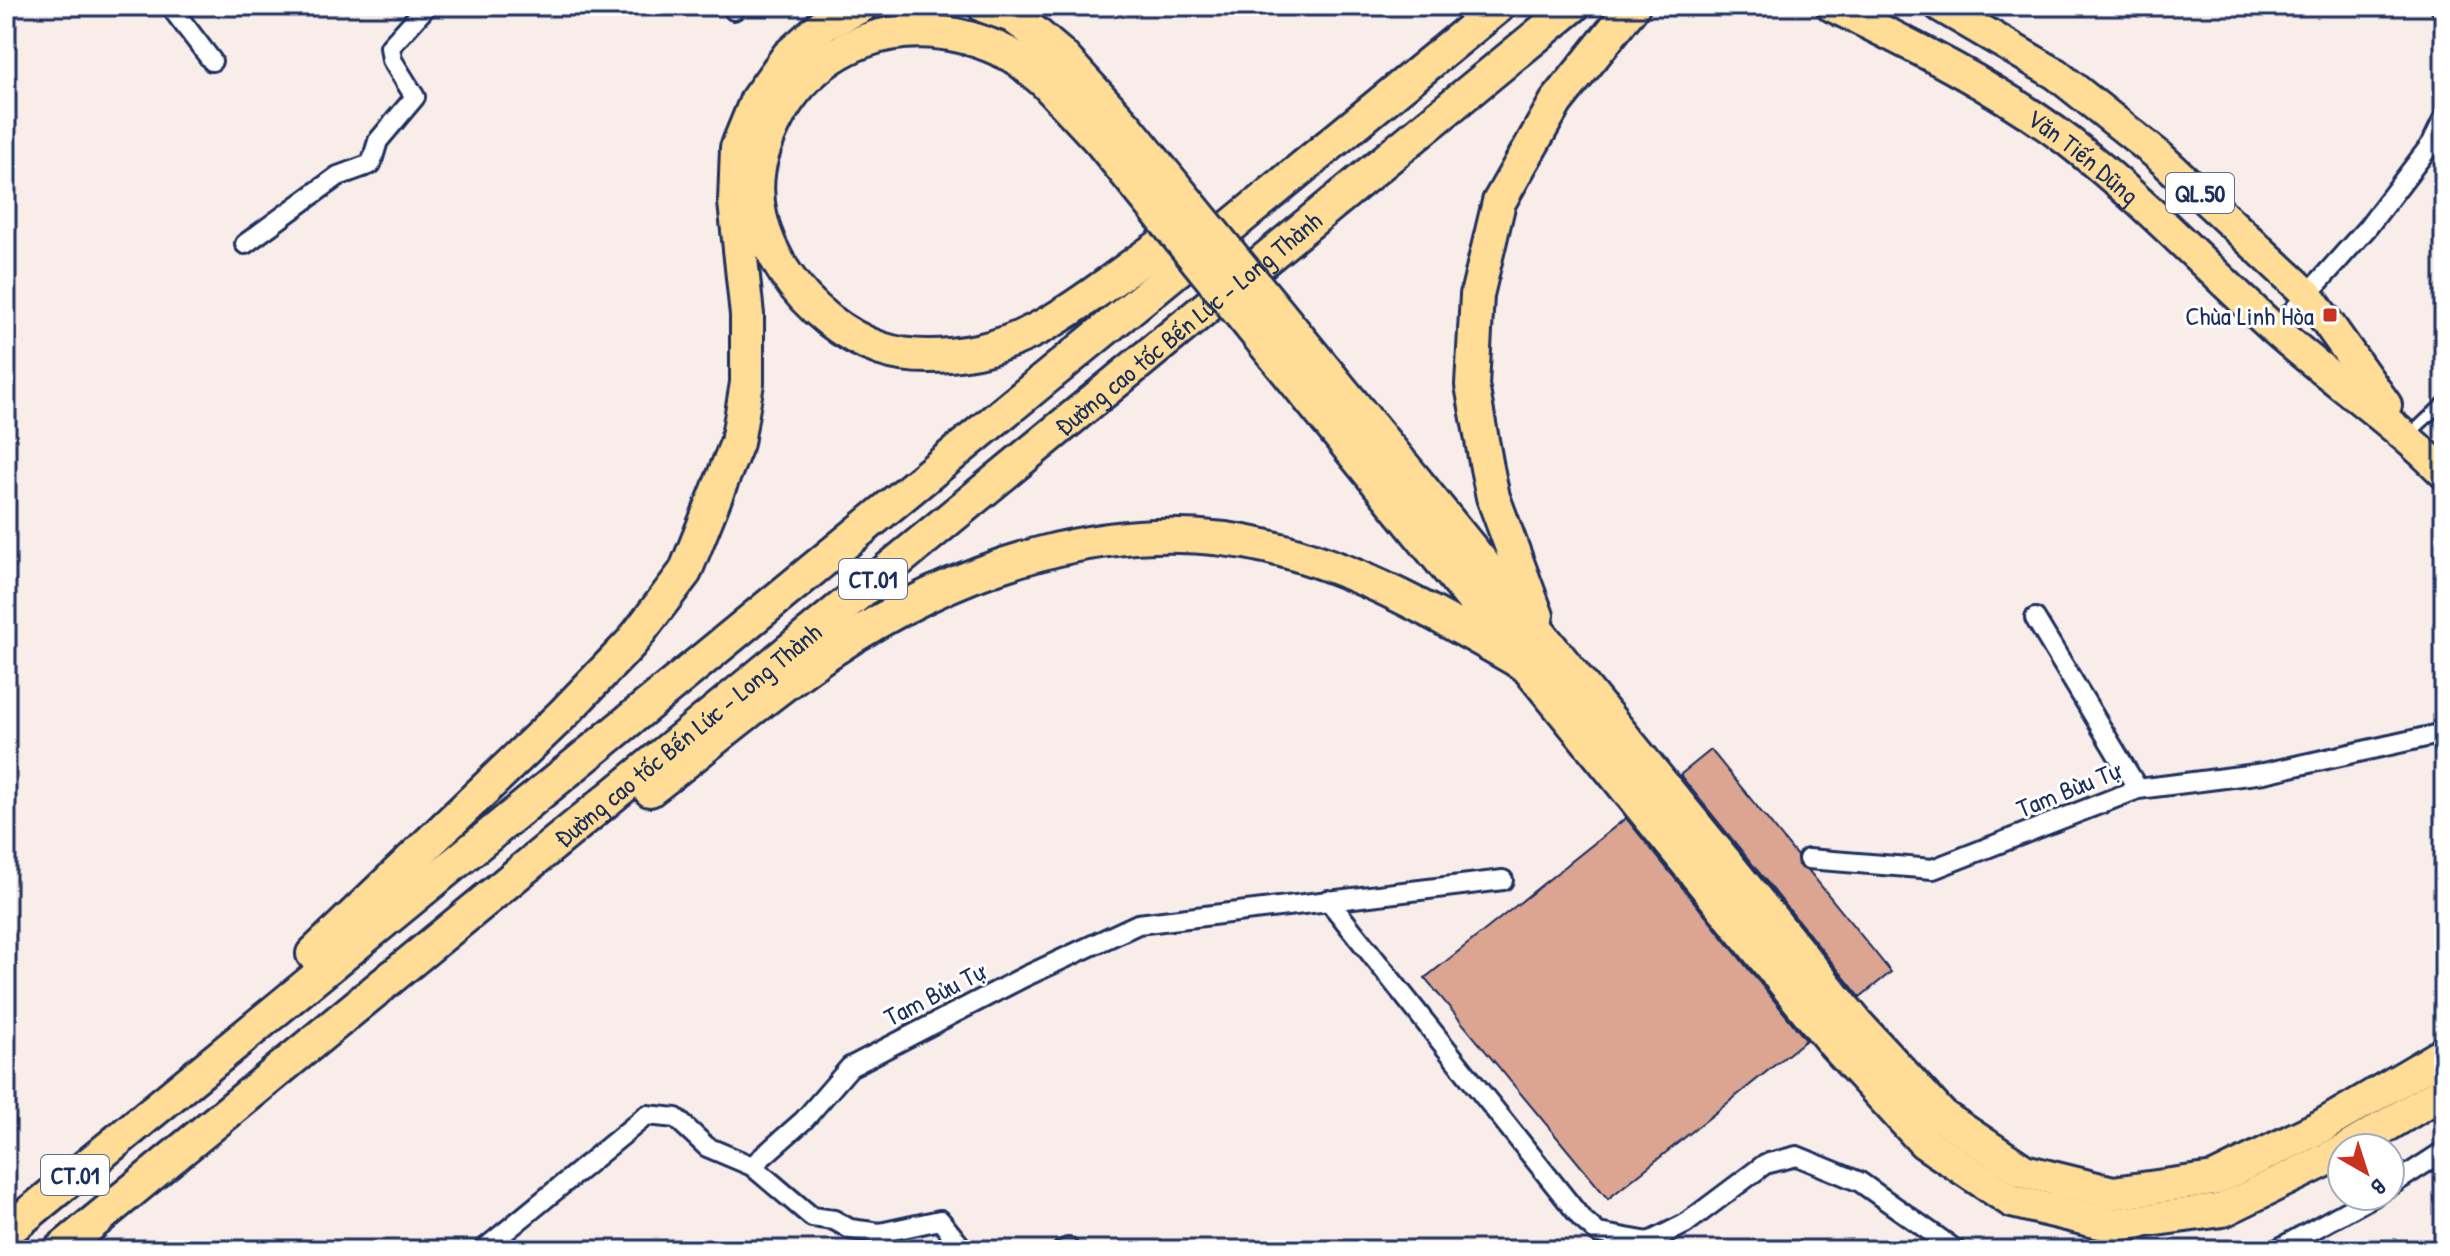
<svg xmlns="http://www.w3.org/2000/svg" width="2450" height="1256" font-family="'Patrick Hand',sans-serif">
	<style>
		.building { fill: #dba592; stroke: #1b2f5e; stroke-width: 2 }
		.lines { fill: none; stroke-linecap: round; stroke-linejoin: round }
		.service-casing { stroke: #1b2f5e; stroke-width: 15 }
		.minor-casing { stroke: #1b2f5e; stroke-width: 24 }
		.trunk-casing { stroke: #1b2f5e; stroke-width: 36 }
		.motorway-casing { stroke: #1b2f5e; stroke-width: 38 }
		.service { stroke: #fff; stroke-width: 9 }
		.minor { stroke: #fff; stroke-width: 18 }
		.trunk { stroke: #ffdd96; stroke-width: 30 }
		.motorway { stroke: #ffdd96; stroke-width: 32 }
		.motorway-bridge-casing { stroke: #1b2f5e; stroke-width: 38; stroke-linecap: butt }
		.motorway-bridge { stroke: #ffdd96; stroke-width: 32 }
		.poi-dot { fill: #c8321e; stroke: #fff; stroke-width: 3 }
		.labels { text-anchor: middle; dominant-baseline: central; stroke-width: 6; stroke-linejoin: round; paint-order: stroke }
		.shield { fill: #fff; stroke: #5f6d8e; stroke-width: 2 }
		.shield-label { font-size: 24px; font-weight: bold; fill: #1b2f5e }
		.street-label { font-size: 26px; fill: #1b2f5e; stroke: #fff }
		.poi-label { font-size: 26px; fill: #1b2f5e; stroke: #fff; text-anchor: end }
	</style>
	<rect width="100%" height="100%" fill="#f8ede9"/>
	<filter id="ink" filterUnits="userSpaceOnUse"><feTurbulence type="fractalNoise" baseFrequency=".0125" numOctaves="2"/><feDisplacementMap in="SourceGraphic" scale="16" xChannelSelector="R" yChannelSelector="G"/><feConvolveMatrix kernelMatrix="1 2 1 2 8 2 1 2 1" color-interpolation-filters="sRGB"/></filter>
	<g filter="url(#ink)">
		<path class="building" d="M1711,750L1797,856L1798,865L1809,871L1891,972L1860,997L1680,775Z
			M1626,818L1806,1040L1608,1199L1425,978Z"/>
		<g class="lines">
			<defs>
				<path id="service" d="M2409,435L2444,402"/>
				<path id="minor" d="M170,6L212,61
					M731,6L734,10
					M2440,6L2444,11
					M245,244L338,176L371,164L378,141L415,97L392,60L390,47L427,6
					M2276,330L2367,228L2432,143L2444,118
					M2035,618L2138,789
					M1808,859L1933,869L2138,789L2264,773L2444,733
					M1328,900L1581,1218L1598,1233L1649,1242L1685,1224L1765,1164L1797,1156L1860,1182L1956,1250
					M752,1166L812,1217L834,1220L850,1229L880,1233L940,1220L964,1250
					M2390,1186L2444,1151
					M483,1250L647,1115L676,1118L707,1147L752,1166L804,1120L850,1067L1024,977L1138,924L1503,880
					M1063,1250L1068,1248
					M2276,1250L2374,1196"/>
				<g id="trunk">
					<path id="s1" d="M1832,6C1914,46 1995,86 2068,141C2141,198 2205,266 2273,328C2329,378 2391,419 2444,473"/>
					<path d="M1940,6L2056,74L2159,156L2308,295L2386,405"/>
				</g>
				<g id="motorway">
					<path d="M984,6L1012,16L1035,33"/>
					<path d="M1018,59C915,0 798,37 762,155C738,236 808,324 881,349C911,359 946,357 977,351C1061,334 1127,261 1200,220"/>
					<path d="M1416,481L1858,1025L1942,1116L2024,1171L2113,1193L2214,1179L2322,1126L2444,1054"/>
					<path d="M1393,502L1835,1045L1924,1142L2012,1201L2112,1225L2223,1210L2342,1152"/>
					<path d="M1537,616L1493,497L1487,468L1472,385L1477,295L1499,202L1556,102L1633,6"/>
					<path d="M650,790C709,745 766,695 828,653C955,567 1114,511 1269,547C1361,569 1446,619 1527,666"/>
					<path d="M313,954L563,714L631,643L685,572L737,443L747,383V315L735,202L737,148L757,99L788,56L824,24L861,6"/>
					<path d="M2349,1148L2444,1091"/>
					<path d="M6,1232L1499,6"/>
					<path id="s2" d="M60,1250L1573,6"/>
				</g>
			</defs>
			<use href="#service" class="service-casing"/>
			<use href="#minor" class="minor-casing"/>
			<use href="#trunk" class="trunk-casing"/>
			<use href="#motorway" class="motorway-casing"/>
			<use href="#service" class="service"/>
			<use href="#minor" class="minor"/>
			<use href="#trunk" class="trunk"/>
			<use href="#motorway" class="motorway"/>
			<defs>
				<path id="motorway-bridge" d="M1035,33L1062,56L1125,125L1416,481
					M1018,59L1045,82L1100,141L1393,502"/>
			</defs>
			<use href="#motorway-bridge" class="motorway-bridge-casing"/>
			<use href="#motorway-bridge" class="motorway-bridge"/>
		</g>
	</g>
	<rect class="poi-dot" x="2322" y="307" width="16" height="16" rx="4"/>
	<g class="labels">
		<g class="shield">
			<rect x="2166" y="173" width="68" height="40" rx="6"/>
			<rect x="839" y="559" width="68" height="40" rx="6"/>
			<rect x="41" y="1155" width="68" height="40" rx="6"/>
		</g>
		<g class="shield-label">
			<text x="2200" y="193">QL.50</text>
			<text x="873" y="579">CT.01</text>
			<text x="75" y="1175">CT.01</text>
		</g>
		<g class="street-label">
			<text stroke="none"><textPath href="#s1" startOffset="294">Văn Tiến Dũng</textPath></text>
			<text stroke="none"><textPath href="#s2" startOffset="1460">Đường cao tốc Bến Lức - Long Thành</textPath></text>
			<text stroke="none"><textPath href="#s2" startOffset="812">Đường cao tốc Bến Lức - Long Thành</textPath></text>
			<text transform="translate(2068 789) rotate(-22)">Tam Bừu Tự</text>
			<text transform="translate(934 994) rotate(-27)">Tam Bửu Tự</text>
		</g>
		<g class="poi-label">
			<text x="2314" y="315">Chùa Linh Hòa</text>
		</g>
	</g>
	<rect width="2450" height="1256" fill="none" stroke="#fff" stroke-width="32"/>
	<rect x="16" y="16" width="2418" height="1224" fill="none" stroke="#1b2f5e" stroke-width="3" filter="url(#ink)"/>
	<g transform="translate(2366 1172) rotate(141)"><circle r="38" fill="#ffffff" stroke="#a4acbf" stroke-width="2"/>
	<path d="M0-6L14 30L0 20L-14 30Z" fill="#c8321e"/>
	<text y="-12" font-size="22" font-weight="bold" text-anchor="middle" fill="#1b2f5e">B</text>
	</g>
</svg>
